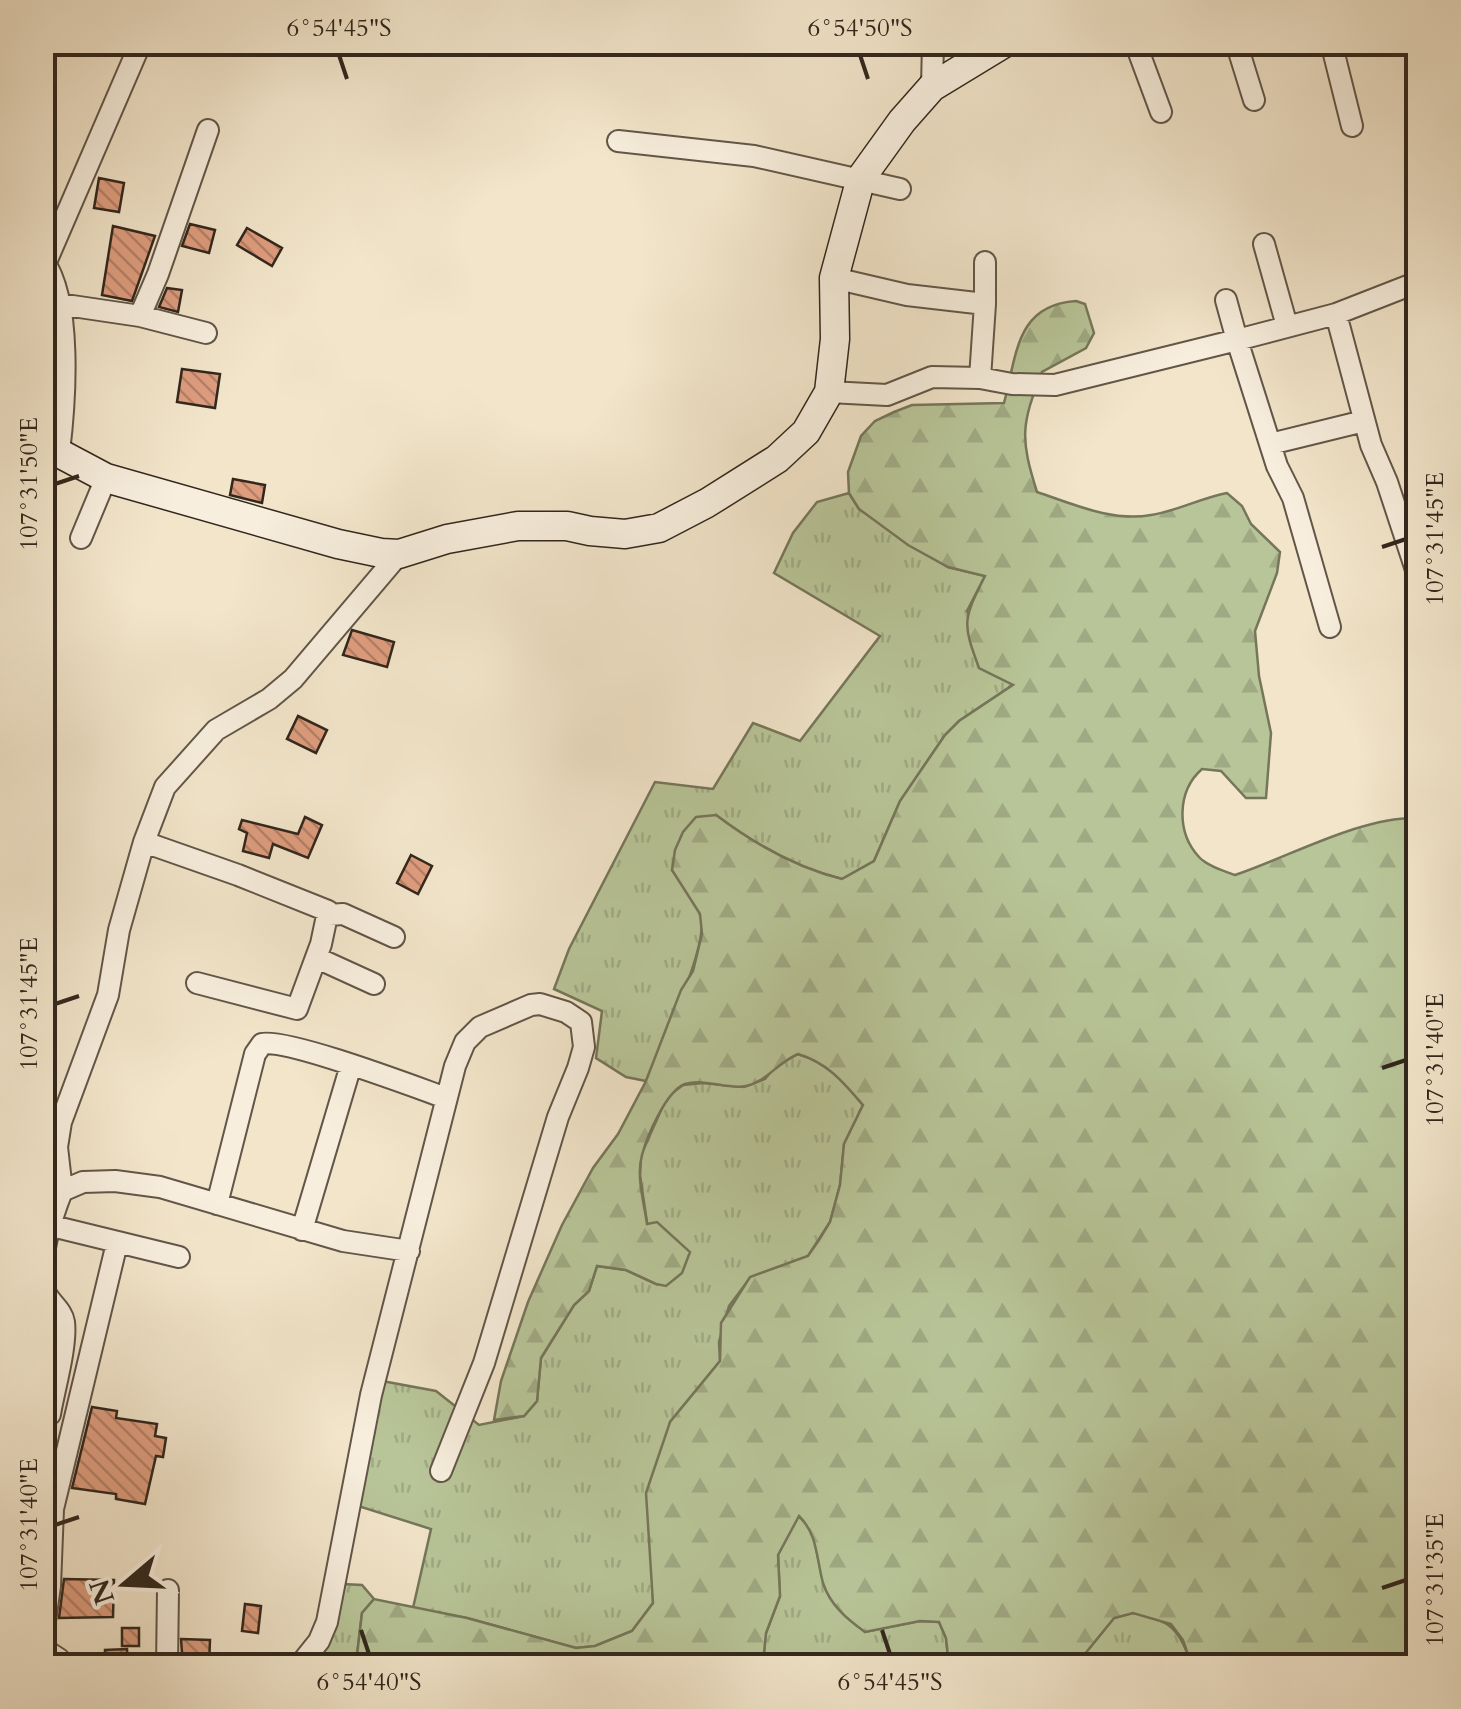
<svg xmlns="http://www.w3.org/2000/svg" width="1461" height="1709" font-family="Cardo,serif">
	<style>
		.grass { fill: url(#grass-tufts); stroke: #75765a; stroke-width: 2.5 }
		.forest { fill: url(#forest-firs); stroke: #75765a; stroke-width: 2.5 }
		.building { fill: url(#building-back-hatch); stroke: #32271d; stroke-width: 2.5 }
		.lines { fill: none; stroke-linecap: round; stroke-linejoin: round }
		.street-casing { stroke: #625648; stroke-width: 24 }
		.secondary-casing { stroke: #32271d; stroke-width: 31 }
		.street { stroke: #f7eedd; stroke-width: 20 }
		.secondary { stroke: #f7eedd; stroke-width: 28 }
		.ticks { fill: none; stroke: #32271d; stroke-width: 4 }
		.neatline { fill: none; stroke: #32271d; stroke-width: 4 }
		.ticks-label { font-size: 25px; text-anchor: middle; fill: #32271d }
	</style>
	<defs>
		<pattern id="grass-tufts" width="24" height="20" patternUnits="userSpaceOnUse" patternTransform="scale(2.5)"><rect width="24" height="20" fill="#b8c598"/><path d="M3 7l-1-3M5 7V3M7 7l1-3M15 17l-1-3M17 17v-4M19 17l1-3" fill="none" stroke="#9fa983"/></pattern>
		<pattern id="forest-firs" width="22" height="20" patternUnits="userSpaceOnUse" patternTransform="scale(2.5)"><rect width="22" height="20" fill="#b8c598"/><path d="M5 1l3.5 6h-7zM16 11l3.5 6h-7z" fill="#9fa983"/></pattern>
		<pattern id="building-back-hatch" width="6" height="6" patternUnits="userSpaceOnUse" patternTransform="scale(2.5)"><rect width="6" height="6" fill="#de9d7e"/><path d="M-1 5l2 2M0 0l6 6M5-1l2 2" fill="none" stroke="#b58067"/></pattern>
	</defs>
	<rect width="100%" height="100%" fill="#f2e5ca"/>
	<filter id="stains"><feTurbulence type="fractalNoise" baseFrequency=".002" numOctaves="4"/><feColorMatrix values="0 0 0 0 .2 0 0 0 0 .09 0 0 0 0 .02 0 0 0 .5 -.17"/></filter>
	<radialGradient id="worn" r=".72"><stop offset=".6" stop-color="#630" stop-opacity="0"/><stop offset="1" stop-color="#630" stop-opacity=".3"/></radialGradient>
	<path class="grass" d="M849,493L859,509L948,567L985,576L967,611L1014,684L959,721L945,735L900,801L874,861L842,879C797,868 753,843 716,815L672,870C681,884 697,902 701,918C708,950 660,1045 646,1081L626,1077L596,1058L602,1011L554,989L569,949L655,782L713,789L753,723L800,741L880,636L774,573L793,533L817,502Z
		M798,1054C828,1063 843,1082 863,1105L844,1144L840,1185L830,1222L808,1256L750,1278L729,1306L719,1342L720,1361L670,1422L652,1557L653,1603L632,1631L595,1646L576,1648L467,1618L413,1608L431,1529L358,1506L382,1381L436,1391L479,1425L524,1416L537,1401L541,1358L574,1305L589,1291L597,1266L626,1270L656,1284L640,1175L641,1155L667,1097L683,1085L703,1083L744,1087L765,1079L778,1063Z
		M798,1515L812,1530L824,1586L865,1632L920,1621L939,1622L946,1638L949,1666H768L764,1653L766,1633L780,1596L778,1555Z
		M342,1584L362,1585L374,1599L362,1613L357,1655L360,1666H314L332,1632Z
		M1133,1613C1172,1620 1179,1629 1192,1666H1075L1114,1618Z"/>
	<path class="forest" d="M1076,301L1085,304L1094,333L1086,348L1042,372C1021,425 1020,438 1037,492C1073,504 1112,522 1151,515C1177,511 1201,498 1227,493L1242,506L1251,524L1280,552L1277,573L1255,631L1259,676L1271,733L1266,798H1246L1221,771L1202,769C1177,791 1176,832 1199,857C1207,866 1224,871 1235,875C1289,857 1362,816 1418,818V1666H1192L1183,1640L1171,1624L1133,1613L1114,1618L1075,1666H949L946,1638L939,1622L920,1621L865,1632C847,1619 830,1605 823,1583C816,1557 818,1535 799,1516L778,1555L780,1596L766,1633L764,1653L768,1666H360L357,1655L362,1613L374,1599L467,1618L576,1648L595,1646L632,1631L653,1603L646,1493L670,1422L720,1361L721,1323L750,1277L808,1256L819,1240L830,1222L840,1185L844,1144L863,1105C843,1082 828,1063 798,1054C777,1063 766,1082 746,1086C727,1090 705,1078 685,1084C666,1091 647,1136 642,1155C636,1176 644,1202 647,1224L657,1222L690,1252L682,1273L666,1286L656,1284L626,1270L597,1266L589,1291L574,1305L541,1358L537,1401L524,1416L494,1420L501,1381L528,1302L562,1225L593,1168L618,1134L646,1081L681,990L693,971L702,934L700,914L672,870L675,850L683,832L696,817L716,815C753,843 797,868 842,879L874,861L900,801L945,735L959,721L1013,685L979,668C962,622 963,620 985,576L948,567L908,545L859,509L849,493L848,472L861,436L875,421L894,412L912,405L1004,403C1017,354 1016,305 1076,301Z"/>
	<path class="building" d="M99,178L124,183L119,212L94,208Z
		M190,224L215,230L209,253L182,246Z
		M113,226L155,236L132,301L102,295Z
		M247,228L282,248L272,266L237,245Z
		M167,288L182,290L178,312L159,307Z
		M182,369L220,374L215,408L177,402Z
		M233,479L265,485L262,503L230,495Z
		M352,630L394,642L387,667L343,655Z
		M298,716L327,730L316,753L287,739Z
		M305,817L322,825L308,858L273,844L269,858L243,851L247,833L239,829L242,820L298,834Z
		M411,855L432,866L418,894L397,883Z
		M92,1407L117,1411L116,1418L157,1424L155,1436L166,1438L163,1457L156,1456L145,1504L116,1499V1494L72,1488Z
		M64,1579L114,1580L113,1617L59,1618Z
		M245,1604L261,1606L258,1633L242,1631Z
		M122,1628H139V1646H122Z
		M181,1639L210,1640L209,1666H183Z
		M127,1649L128,1666H105V1650Z"/>
	<g class="lines">
		<defs>
			<path id="street" d="M1135,42L1161,112
				M1236,42L1254,100
				M1331,42L1352,126
				M932,87L933,42
				M618,141L754,156L900,189
				M1264,244L1287,326
				M42,259C73,299 65,403 59,452
				M46,262L141,42
				M834,278L907,295L985,304
				M1226,300L1237,340L1336,314L1418,282
				M59,304L140,316L206,333
				M1336,314L1371,445L1387,482L1418,576
				M140,316L158,274L208,130
				M980,378L1012,384L1055,385L1237,340L1277,466L1293,498L1330,627
				M829,392L887,395L932,377L980,378L985,304V262
				M1270,444L1364,421
				M81,538L106,478
				M399,554L293,679L269,699L216,730L165,787L144,842L119,930L108,995L61,1122L57,1147L62,1191L83,1182L115,1181L160,1187L343,1241L409,1251
				M144,842L238,875L328,911L321,944L297,1009L197,983
				M329,915L343,914L394,937
				M317,958L374,984
				M217,1204L255,1054L262,1044C286,1038 415,1087 446,1098
				M48,1225L179,1257
				M302,1230L351,1065
				M42,1417L50,1414C54,1390 67,1346 64,1322C62,1309 48,1302 44,1289C37,1263 52,1216 62,1191
				M42,1642L50,1586L53,1509L117,1243
				M42,1648L59,1659L60,1666
				M167,1666L168,1590
				M299,1666L319,1641L327,1622L371,1395L455,1066L465,1042L480,1027L531,1005L540,1004L566,1012L581,1022L584,1047L578,1068L558,1117L484,1363L441,1471"/>
			<path id="secondary" d="M42,444L106,478L338,544L381,553L399,554L447,539L518,526H567L590,531L625,534L659,528L707,503L777,459L806,432L829,392L835,339L834,278L861,178L902,121L932,87L1006,42"/>
		</defs>
		<use href="#street" class="street-casing"/>
		<use href="#secondary" class="secondary-casing"/>
		<use href="#street" class="street"/>
		<use href="#secondary" class="secondary"/>
	</g>
	<path class="ticks" d="M339,55L347,79M860,55L868,79M55,484L79,476M1382,547L1406,539M55,1004L79,996M1382,1068L1406,1060M55,1525L79,1517M1382,1588L1406,1580M361,1630L369,1654M882,1630L890,1654"/>
	<rect width="1461" height="1709" fill="none" stroke="#f2e5ca" stroke-width="110"/>
	<g transform="translate(125 1584) rotate(251)" stroke="#f7eedd" stroke-width="8" paint-order="stroke">
	<path d="M0-8L18 38L0 25L-18 38Z" fill="#32271d"/>
	<text y="-15" font-size="28" font-weight="bold" text-anchor="middle" fill="#32271d">N</text>
	</g>
	<rect x="55" y="55" width="1351" height="1599" class="neatline"/>
	<g class="ticks-label">
		<text x="339" y="36">6°54'45"S</text>
		<text x="860" y="36">6°54'50"S</text>
		<text transform="translate(28 484) rotate(-90)" y="9">107°31'50"E</text>
		<text transform="translate(1434 539) rotate(-90)" y="9">107°31'45"E</text>
		<text transform="translate(28 1004) rotate(-90)" y="9">107°31'45"E</text>
		<text transform="translate(1434 1060) rotate(-90)" y="9">107°31'40"E</text>
		<text transform="translate(28 1525) rotate(-90)" y="9">107°31'40"E</text>
		<text transform="translate(1434 1580) rotate(-90)" y="9">107°31'35"E</text>
		<text x="369" y="1690">6°54'40"S</text>
		<text x="890" y="1690">6°54'45"S</text>
	</g>
	<rect width="100%" height="100%" filter="url(#stains)"/>
	<rect width="100%" height="100%" fill="url(#worn)"/>
</svg>
